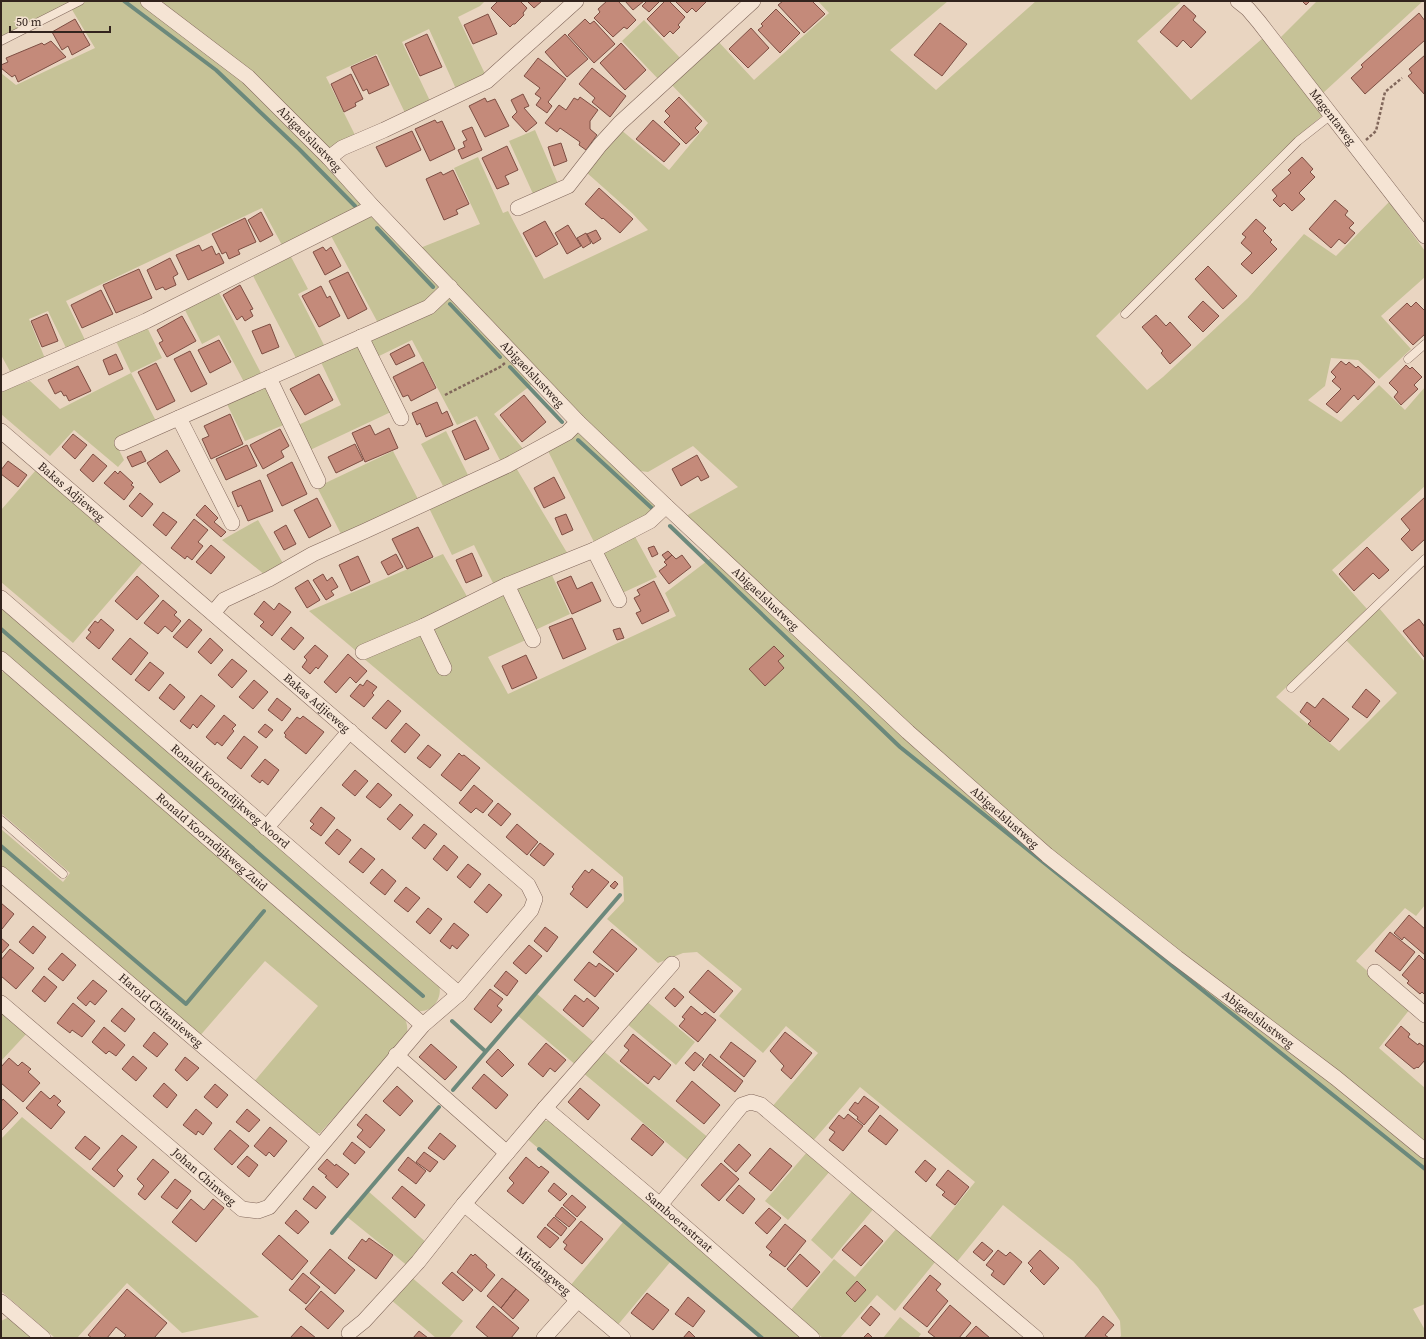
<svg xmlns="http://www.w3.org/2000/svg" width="1426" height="1339" font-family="'Source Serif 4',serif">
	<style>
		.green { fill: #c6c297 }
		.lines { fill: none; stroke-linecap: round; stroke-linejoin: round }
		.stream { stroke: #6c897c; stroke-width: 4 }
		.building { fill: #c48a7a; stroke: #7e4e43 }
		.lane-casing { stroke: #81675b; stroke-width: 9 }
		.street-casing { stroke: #81675b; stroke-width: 16 }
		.path { stroke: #81675b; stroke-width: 2.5; stroke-dasharray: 3 2; stroke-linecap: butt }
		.lane { stroke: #f5e4d4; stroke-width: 8 }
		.street { stroke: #f5e4d4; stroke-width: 15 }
		.labels { text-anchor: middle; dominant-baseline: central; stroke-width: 3; stroke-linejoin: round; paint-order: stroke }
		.street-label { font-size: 12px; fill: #32231d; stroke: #f2e1d0 }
	</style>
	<rect width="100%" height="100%" fill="#e9d5c1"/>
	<path class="green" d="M1,1H74L1,37Z
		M88,1H142L245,79L366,205L283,247L262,208L66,301L86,342L67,350L48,311L29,319L46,361L12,375L1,355V73L16,85L95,48L71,8Z
		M156,1H485L480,6L458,17L486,76L456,89L429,29L402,42L431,103L406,115L377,54L326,77L356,137L336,147L329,148Z
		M818,1H948L890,50L936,90L1036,1H1182L1137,41L1191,100L1263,38L1323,115L1295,139L1096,336L1147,390L1163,377L1248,298L1304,234L1336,256L1389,202L1425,251V277L1381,316L1411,349L1379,379L1358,360L1331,358L1325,386L1308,400L1341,422L1379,385L1405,410L1425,387V486L1332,570L1367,609L1276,697L1339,751L1397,693L1346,640L1379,608L1425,662V905L1416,916L1405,908L1356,961L1410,1009L1379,1048L1425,1088V1146L1048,851L917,733L686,516L738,487L693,446L648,472L640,471L613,450L420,248L480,224L454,168L478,157L503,213L508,211L544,279L648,230L632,213L586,172L620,129L669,170L708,123L670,83L716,39L754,80L829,13Z
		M1317,1H1423L1323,93L1281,37Z
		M644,20L683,61L661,82L622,41Z
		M535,130L559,186L534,196L509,141Z
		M372,214L440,283L439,289L426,302L378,323L330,234Z
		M289,253L308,289L298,294L325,347L297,360L251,272Z
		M217,289L261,373L244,382L219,335L202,344L183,306Z
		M448,299H452L535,382L494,414L524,450L501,462L477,416L457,425L412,340L375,358L365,339Z
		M146,325L162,358L131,373L156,421L114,440L124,460L118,467L74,430L50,456L1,414V390L30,381L60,409L131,373L115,339Z
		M359,343L393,411L308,451L296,426L341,405L320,360Z
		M267,382L286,424L245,441L225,400Z
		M446,431L468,475L443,486L421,444Z
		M576,433L581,435L657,504L646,517L595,544L547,449Z
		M393,451L418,499L342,536L317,487Z
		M515,466L569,556L495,587L474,545L452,555L428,506Z
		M36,470L143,562L73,643L1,582V510Z
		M258,520L284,565L265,575L222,540Z
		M633,533L657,577L620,594L600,551Z
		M443,554L469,600L423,623L355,650L309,611Z
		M715,555L906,735L1425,1156V1304L1413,1309L1425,1330V1338H1119L1121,1336L1120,1321L1098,1288L1073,1261L1003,1205L956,1263L928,1240L975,1182L860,1087L812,1142L771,1108L818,1053L786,1026L763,1053L719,1016L742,989L697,952L683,953L658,963L607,919L624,901L623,877L362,657L422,631L444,675L450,674L430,628L505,590L528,639L488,657L508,694L676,616L665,593Z
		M550,571L570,614L533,631L511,586Z
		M1,606L439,984C443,999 432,1013 417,1011L1,653Z
		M1,671L11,676L404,1017C408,1025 408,1029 406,1038L320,1133H315L253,1083L318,1006L265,961L198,1038L1,869V829L63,882L70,873L1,813Z
		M536,993L596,1044L577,1066L517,1015Z
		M645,1000L695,1042L676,1065L626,1023Z
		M1,1008L28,1032L1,1061Z
		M602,1050L710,1139L690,1162L582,1072Z
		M22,1117L259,1317L182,1333L127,1283L77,1338H55L1,1291V1139Z
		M542,1121H549L555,1124L805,1338H762L671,1261L617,1326L570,1286L624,1221L525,1137Z
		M808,1151L831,1170L788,1220L765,1201Z
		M854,1189L875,1207L832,1259L811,1240Z
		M368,1191L428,1244L409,1267L346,1216Z
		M896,1229L935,1262L895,1311L877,1295L840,1338H823L790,1311L834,1259L855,1277Z
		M410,1276L463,1321L449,1338H436L390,1299Z
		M9,1317L33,1338H1V1321Z
		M900,1317L921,1334L918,1338H883Z"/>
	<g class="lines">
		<path class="stream" d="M124,1L216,70L299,149L355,206
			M377,228L433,287
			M450,304L500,357
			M510,367L562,422
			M578,440L656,512
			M670,526L900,747L1425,1169
			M1,629L423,996
			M1,846L186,1004L264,911
			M452,1021L485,1051
			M453,1090L620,895
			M539,1149L762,1338
			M332,1233L439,1107"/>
	</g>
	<path class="building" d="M498,1H520L527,8L523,13L524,15L515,24H513L510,27L491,8Z
		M527,1H542L534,8Z
		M607,1H618L636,20L627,29L624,27L613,37L594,18L600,12L598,9Z
		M625,1H644L633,10Z
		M647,1H660L649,12L642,6Z
		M665,1H669L685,17L678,25L680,27L673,34L670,31L664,37L647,19Z
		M675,1H707L696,12L692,8L687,13Z
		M783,1H812L825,14L804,33L778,5Z
		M1302,1H1310L1306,5Z
		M1184,5L1196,16L1193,20L1206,32L1191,48L1183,40L1177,47L1160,32Z
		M776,9L800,33L780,53L758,30L763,26L761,24Z
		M1419,13L1425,21V40L1365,94L1351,78L1363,67L1361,65Z
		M488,14L497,34L473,44L464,25Z
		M75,19L90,45L72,55L68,46L62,50L52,32Z
		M585,19L590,24L594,21L615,44L594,63L568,35Z
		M940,23L967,44L942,76L914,55Z
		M751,28L769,48L748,68L729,49Z
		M427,34L442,67L420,76L405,44Z
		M565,34L588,59L567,77L545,52Z
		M51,41L66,57L18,82L15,75L12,77L1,68V65L8,62L6,58L42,43L44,45Z
		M621,43L646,70L625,90L600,63Z
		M1425,55V95L1408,76L1412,73L1409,69Z
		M376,56L389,85L369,94L367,89L363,91L351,67Z
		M538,58L566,79L548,102L552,106L547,113L536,105L541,98L535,94L540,88L524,76Z
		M592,68L626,96L610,117L592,102L595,98L579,84Z
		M351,74L363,99L355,103L356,106L344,112L331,84Z
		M523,94L529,106L524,108L537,123L526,132L512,117L517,112L511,100Z
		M580,97L598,110L590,121V129L597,135L586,150L579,145L580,142L560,128L557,132L545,123L559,105L566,110L574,98L578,100Z
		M679,97L702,121L695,128L699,132L686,144L664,122L670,116L665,111Z
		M485,98L487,102L495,99L509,126L485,137L469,106Z
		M435,120L437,123L442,121L455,149L430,161L415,129Z
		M653,120L680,144L664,162L636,139Z
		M472,127L482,150L462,159L458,150L465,147L463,142L467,140L462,131Z
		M412,131L421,150L386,167L376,147Z
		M561,143L567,161L554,166L548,147Z
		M507,146L518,170L505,176L509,184L497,189L482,158Z
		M1302,157L1313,169L1310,172L1315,177L1299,193L1305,199L1292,211L1284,203L1280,207L1273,200L1277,196L1272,190L1291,173L1288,170Z
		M453,170L469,204L456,210L458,214L444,220L426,179L441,172L443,175Z
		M599,188L633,219L620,233L603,218L602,219L585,204Z
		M1335,200L1348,211L1345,215L1354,223L1349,228L1355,233L1345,244L1339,239L1331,248L1309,229Z
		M261,212L273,235L260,242L248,220Z
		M245,218L256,242L238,250L240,254L229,259L226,252L222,254L212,234Z
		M1256,219L1266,228L1263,231L1272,240L1270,242L1277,249L1252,274L1241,264L1252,253L1241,243L1246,237L1242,234Z
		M545,221L558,244L536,257L523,233Z
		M568,225L581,246L567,254L555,233Z
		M596,230L601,239L593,244L587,234Z
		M586,233L591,243L583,248L577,238Z
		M199,245L202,251L212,246L216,255L219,253L224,263L188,280L176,255Z
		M323,247L326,251L331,247L341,266L325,275L313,252Z
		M170,258L178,274L173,277L176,285L165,290L163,287L156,290L147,270Z
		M1208,266L1237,296L1223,309L1195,279Z
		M139,269L152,298L116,313L103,285Z
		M348,272L367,309L348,319L329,281Z
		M240,285L253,309L250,310L253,316L245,321L242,316L237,320L223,295Z
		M321,286L327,298L330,296L340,316L319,327L302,296Z
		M101,290L113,314L82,328L71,305Z
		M1203,301L1219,316L1203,332L1188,317Z
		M1416,302L1425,311V334L1413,345L1389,320L1407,303L1411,307Z
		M47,314L58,341L42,347L31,321Z
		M1156,315L1166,326L1170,322L1191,345L1170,364L1161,353L1163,351L1142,327Z
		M182,316L196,341L167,357L159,343L163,341L157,330Z
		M270,324L279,347L262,354L252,331Z
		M219,340L231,362L210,373L198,350Z
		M409,344L415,356L396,365L390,354Z
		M190,351L207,384L191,392L174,359Z
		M116,354L123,369L109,375L103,360Z
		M1341,361L1346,365L1349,362L1356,368L1358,366L1375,382L1358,400L1354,395L1337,413L1326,404L1341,389L1332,381L1336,377L1331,372Z
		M423,362L436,388L411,401L408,395L403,397L393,377Z
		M156,363L175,401L157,410L138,372Z
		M1406,365L1410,369L1412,367L1422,377L1414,385L1418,389L1401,405L1394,397L1398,392L1389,383Z
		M78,366L91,391L69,401L66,395L64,396L61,391L55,394L48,380Z
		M319,374L333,400L305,415L290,389Z
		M524,395L546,422L522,442L500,415Z
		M437,402L442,414L447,411L453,425L426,437L420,423L417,425L412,413Z
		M230,414L243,444L211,459L202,439L209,436L204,426Z
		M475,420L489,449L465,460L452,431Z
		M370,425L375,435L389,428L398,448L365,462L352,433Z
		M280,429L289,446L281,451L284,457L263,469L250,445Z
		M73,434L87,445L75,459L62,447Z
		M355,444L363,460L336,473L328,457Z
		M247,445L257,466L226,480L216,459Z
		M167,450L180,471L160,483L147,463Z
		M141,451L146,461L132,467L127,457Z
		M93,454L107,466L93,482L80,470Z
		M697,455L709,477L701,481L698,476L681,486L672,469Z
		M8,461L27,475L18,487L1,474V470Z
		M292,462L307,494L282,506L267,475Z
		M115,471L118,474L120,471L133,483L131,485L134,487L124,500L104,483Z
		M554,477L565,498L544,508L534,488Z
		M260,480L273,511L248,521L241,505L238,507L232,492Z
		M140,493L153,504L142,517L129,506Z
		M1425,497V539L1412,551L1401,539L1410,530L1401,519Z
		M317,498L331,526L309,538L294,510Z
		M205,505L218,518L214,522L226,532L221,537L196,515Z
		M163,512L177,522L166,536L153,525Z
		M566,514L573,530L562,535L555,518Z
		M194,519L208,530L198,542L203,546L192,560L187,556L185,559L171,548Z
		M286,525L296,544L284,550L274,532Z
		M418,527L433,557L407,569L392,539Z
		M211,545L225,557L211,574L196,562Z
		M654,546L658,554L652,557L648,548Z
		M1367,547L1389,570L1379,579L1373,573L1354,591L1339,574Z
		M668,551L672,555L666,560L662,555Z
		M472,553L482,576L466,583L456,560Z
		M396,554L403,567L388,575L381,562Z
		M672,555L676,559L682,555L691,567L669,584L659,571L667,565L664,562Z
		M358,556L370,582L351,591L339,565Z
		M323,574L327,581L332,577L338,587L331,591L334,595L326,600L313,580Z
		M137,576L159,596L137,620L115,601Z
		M571,576L577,589L592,582L601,601L572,614L557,582Z
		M308,580L320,600L307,608L295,588Z
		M654,581L669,611L642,624L636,613L641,611L634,598L640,595L637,590Z
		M163,600L177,612L174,615L181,621L172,632L165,626L158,634L144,623Z
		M264,601L274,610L279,603L291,612L272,636L260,626L264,622L254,614Z
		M572,618L586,649L563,659L549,627Z
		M101,619L114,630L99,649L86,638L91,632L88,630L95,621L98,623Z
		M189,619L202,630L187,648L173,637Z
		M1419,619L1425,627V658L1403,631Z
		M291,627L304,638L294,650L281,639Z
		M620,628L624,638L617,640L613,630Z
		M130,638L148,653L131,675L112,659Z
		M210,638L223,650L211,664L198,652Z
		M315,645L328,656L318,669L316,667L310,674L302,667L307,660L304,657Z
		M774,646L784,656L778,661L784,668L765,686L749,669Z
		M348,654L367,671L356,683L350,677L336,693L324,682Z
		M526,655L537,678L512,689L502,666Z
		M232,659L247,671L232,688L218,675Z
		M150,662L164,673L149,691L135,680Z
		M254,680L268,692L253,709L239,697Z
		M367,680L377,687L372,693L374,695L364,707L350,696L360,684L363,686Z
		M170,684L185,697L174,710L159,698Z
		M1366,689L1380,701L1367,718L1352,707Z
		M201,695L215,706L197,728L193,724L190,729L180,721Z
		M277,698L291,709L282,721L268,710Z
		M1323,698L1349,719L1330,742L1308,724L1311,721L1300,712L1307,702L1315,708Z
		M388,700L401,711L386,729L372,718Z
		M224,715L236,725L232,729L234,731L222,746L217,742L215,745L206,737Z
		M303,716L324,732L306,754L285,737L286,735L284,733L297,717L300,719Z
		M406,723L420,735L405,753L391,741Z
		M265,724L273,730L266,738L258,732Z
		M244,736L258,747L241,769L227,758Z
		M428,745L441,755L430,768L417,758Z
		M459,753L462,756L464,755L480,768L461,791L441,775Z
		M265,759L279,770L268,785L262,780L260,783L251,776Z
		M355,770L368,781L355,796L342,785Z
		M378,783L392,795L380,808L366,797Z
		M474,785L493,801L483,813L476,808L471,813L459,803Z
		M498,803L511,814L501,826L488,815Z
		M400,804L413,815L400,830L387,819Z
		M321,807L335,818L321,836L310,828L314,824L310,821Z
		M424,824L437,834L425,849L412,838Z
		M517,824L538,842L527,855L506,837Z
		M337,829L351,840L339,855L325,843Z
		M540,843L554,854L544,866L530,855Z
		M444,845L458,857L447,871L433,859Z
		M361,848L375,859L363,873L349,862Z
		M468,864L481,874L470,888L457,877Z
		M382,869L396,881L385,895L370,883Z
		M592,869L609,882L587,908L570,894L574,889L572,887L585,870L589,873Z
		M615,881L618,884L614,889L610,886Z
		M489,884L502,895L487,913L474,902Z
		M406,887L420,898L408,912L394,901Z
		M1,903L14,914L2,929L1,928Z
		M428,908L442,919L430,934L416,922Z
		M1409,915L1425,929V955L1404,937L1402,940L1394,933Z
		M454,923L469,935L457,949L452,945L450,949L440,941Z
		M33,926L46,937L33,954L19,942Z
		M545,927L558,937L547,952L534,941Z
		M612,929L637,949L617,972L593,952Z
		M1390,932L1415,952L1400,971L1375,951Z
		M1,938L9,945L1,954Z
		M529,945L542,956L526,974L513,963Z
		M10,949L34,968L16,989L1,976V960Z
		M62,953L76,965L63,981L48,969Z
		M1419,955L1425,961V995L1422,992L1420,994L1407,983L1409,981L1402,975Z
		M589,962L596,967L599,963L614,974L595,997L574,980Z
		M708,970L733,991L714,1013L689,992Z
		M506,971L518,981L507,996L494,986Z
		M44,976L57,987L45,1002L32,991Z
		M93,980L107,991L95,1005L90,1001L86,1006L77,998Z
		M674,988L684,997L675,1007L665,998Z
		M490,989L503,999L497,1006L502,1010L491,1023L474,1009Z
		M575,995L584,1002L587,998L599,1008L583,1027L563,1010Z
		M73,1003L95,1021L82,1037L72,1030L70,1033L57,1023Z
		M691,1006L702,1015L705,1012L716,1020L698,1042L679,1026L685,1019L682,1017Z
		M122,1008L135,1019L125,1032L111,1021Z
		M1401,1026L1410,1034L1408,1037L1418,1045L1419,1043L1425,1047V1060L1418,1068L1417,1067L1414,1069L1385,1045Z
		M104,1027L125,1045L116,1056L109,1051L106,1054L92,1042Z
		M154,1032L168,1044L157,1057L143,1046Z
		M785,1032L812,1053L791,1079L781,1070L784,1066L770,1051Z
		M633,1034L671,1065L659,1080L654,1076L648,1084L620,1061L629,1050L624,1046Z
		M731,1042L756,1061L744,1077L720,1057Z
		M546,1043L566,1060L555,1072L550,1068L543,1077L528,1064Z
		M431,1044L457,1067L445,1080L419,1057Z
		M498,1049L514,1065L502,1077L486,1062Z
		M695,1052L704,1059L694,1071L685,1063Z
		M710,1054L743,1081L735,1092L702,1065Z
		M133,1056L147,1068L136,1081L122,1069Z
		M185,1057L199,1068L187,1081L175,1070Z
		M9,1058L18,1066L22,1062L31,1069L28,1072L40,1083L23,1102L1,1083V1067Z
		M484,1074L508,1095L496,1109L472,1088Z
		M692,1081L720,1105L704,1124L676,1101Z
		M164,1083L177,1095L167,1108L153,1096Z
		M215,1084L228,1095L217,1108L204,1097Z
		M397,1086L413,1101L400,1116L383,1101Z
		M580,1088L600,1105L588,1120L568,1102Z
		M41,1091L50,1099L54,1095L61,1101L57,1105L65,1112L51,1129L26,1108Z
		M864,1096L879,1107L864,1125L857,1119L858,1117L849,1110L855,1102L858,1104Z
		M3,1099L18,1113L1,1131V1102Z
		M196,1109L212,1123L203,1135L198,1131L196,1135L183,1125Z
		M247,1109L260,1120L249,1132L236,1122Z
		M366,1114L385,1130L370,1148L357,1137L363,1130L357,1125Z
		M848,1114L863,1126L843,1151L829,1140L835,1132L829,1128L839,1115L844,1119Z
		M880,1115L898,1130L886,1145L868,1131Z
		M643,1124L664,1142L652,1156L631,1139Z
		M270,1127L287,1141L274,1157L269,1152L266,1156L254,1146Z
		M230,1130L249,1146L232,1165L214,1149Z
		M440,1133L456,1146L444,1160L428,1148Z
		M122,1135L137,1147L117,1170L123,1176L114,1187L92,1169Z
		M85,1136L100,1148L90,1160L75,1148Z
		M352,1142L365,1152L355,1164L343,1154Z
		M739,1144L751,1155L736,1172L724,1161Z
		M770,1148L792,1166L771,1191L749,1173Z
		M424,1152L438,1162L430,1172L416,1162Z
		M247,1156L258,1165L249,1177L237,1167Z
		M408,1157L426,1171L416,1184L398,1170Z
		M526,1157L539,1168L541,1166L549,1172L523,1204L507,1191L514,1183L509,1178Z
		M153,1159L169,1172L145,1200L138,1194L144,1186L137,1179Z
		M327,1159L335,1166L336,1164L349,1174L337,1188L325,1177L327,1176L318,1169Z
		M925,1160L936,1169L926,1182L915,1172Z
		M721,1163L739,1179L719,1201L701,1185Z
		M948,1170L969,1187L955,1205L942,1195L945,1192L936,1185Z
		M175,1179L191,1191L177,1209L161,1197Z
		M554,1183L567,1194L560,1201L548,1191Z
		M739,1185L755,1199L743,1214L726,1200Z
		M313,1186L326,1197L316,1209L303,1199Z
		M402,1186L425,1205L415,1218L392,1198Z
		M572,1195L586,1207L577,1217L563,1205Z
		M191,1199L204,1210L213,1199L224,1208L196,1242L172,1222Z
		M562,1207L576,1219L569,1227L555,1216Z
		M769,1208L781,1218L767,1234L755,1223Z
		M296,1210L309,1222L298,1234L285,1223Z
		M554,1217L567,1228L561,1236L547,1225Z
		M581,1221L603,1239L582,1264L564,1249L567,1245L563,1242Z
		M785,1224L806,1241L785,1267L769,1255L772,1252L766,1247Z
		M865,1225L883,1241L861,1266L842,1250Z
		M545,1227L559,1238L550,1248L537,1237Z
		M279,1235L308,1261L292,1280L262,1254Z
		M369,1238L393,1255L376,1279L348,1258L362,1239L366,1242Z
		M982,1242L993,1251L984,1261L973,1252Z
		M330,1249L355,1270L335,1294L310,1273Z
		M998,1250L1006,1256L1010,1252L1022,1262L1004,1285L991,1275L994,1271L986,1265Z
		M1040,1250L1059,1268L1044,1285L1030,1271L1033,1268L1028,1263Z
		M471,1254L473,1256L475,1254L487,1265L486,1267L495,1275L481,1292L457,1272Z
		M800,1254L820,1272L807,1287L787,1269Z
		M452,1272L473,1290L463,1301L442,1283Z
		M303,1273L320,1287L306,1304L289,1290Z
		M930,1275L941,1284L936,1290L948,1301L927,1327L903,1308Z
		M502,1278L516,1289L501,1308L487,1296Z
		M857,1281L866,1290L855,1302L846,1293Z
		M127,1289L167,1323L154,1338H123L126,1335L116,1327L107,1338H92L88,1335Z
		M516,1289L529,1300L513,1319L501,1308Z
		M321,1291L344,1311L328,1329L305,1309Z
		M647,1293L669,1310L653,1330L631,1313Z
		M688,1297L705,1311L693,1327L675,1314Z
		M950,1305L971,1323L959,1338H936L928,1332Z
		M493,1306L519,1328L511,1338H489L476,1327Z
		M871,1306L880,1314L870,1326L861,1318Z
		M1103,1316L1114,1325L1105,1335L1109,1338H1084Z
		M301,1326L316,1338H290Z
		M976,1326L990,1338H965Z
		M419,1331L428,1338H413Z
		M689,1331L696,1338H683Z
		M868,1333L873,1338H863Z"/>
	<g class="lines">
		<defs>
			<path id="lane" d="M1,41L80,1
				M1125,314L1298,141L1331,115
				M1408,359L1425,344
				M1291,688L1425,559
				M1,820L63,874"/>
			<g id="street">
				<path id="s1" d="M148,1L248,77L329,158L373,207L578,422L666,506L908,732L1047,855L1177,958L1336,1078L1425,1151"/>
				<path id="s2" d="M1238,1L1248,9L1259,22L1425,236"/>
				<path d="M329,158L342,148L384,130L487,81L576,1"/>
				<path d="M518,208L568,186L600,145L620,123L753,1"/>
				<path d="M361,337L401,418"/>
				<path d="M269,378L318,481"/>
				<path d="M1,384L146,321L373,207"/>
				<path d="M179,418L232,523"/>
				<path id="s3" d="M1,431L528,885L535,899L531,910L459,994L423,1025L269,1207L258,1211L242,1209L1,1003"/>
				<path d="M122,443L429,307L450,287"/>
				<path d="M594,550L619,600"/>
				<path d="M507,585L533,640"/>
				<path id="s4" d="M1,598L459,994"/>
				<path d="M213,613L224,600L269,579L313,554L365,531L508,465L567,433L578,422"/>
				<path d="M424,626L444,668"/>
				<path d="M363,652L424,626L507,585L594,550L650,521L666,506"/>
				<path id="s5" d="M1,659L423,1025"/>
				<path d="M266,828L350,731"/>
				<path id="s6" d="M1,874L320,1146"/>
				<path d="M1375,972L1425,1015"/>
				<path d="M396,1055L507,1153"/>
				<path id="s7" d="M545,1108L660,1205L812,1338"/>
				<path id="s8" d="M464,1204L623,1338"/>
				<path d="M660,1205L742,1105L751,1102L761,1105L1036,1338"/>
				<path d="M1,1302L43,1338"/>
				<path d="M349,1333L364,1321L418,1262L464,1204L545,1108L672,964"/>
				<path d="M544,1338L578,1300"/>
			</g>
		</defs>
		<use href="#lane" class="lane-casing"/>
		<use href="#street" class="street-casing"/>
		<path class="path" d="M1366,140L1376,131L1385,92L1402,78
			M445,395L500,367L505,363"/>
		<use href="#lane" class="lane"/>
		<use href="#street" class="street"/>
	</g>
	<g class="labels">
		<g class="street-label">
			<text stroke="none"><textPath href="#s2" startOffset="150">Magentaweg</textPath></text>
			<text stroke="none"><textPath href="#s1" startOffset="213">Abigaelslustweg</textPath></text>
			<text stroke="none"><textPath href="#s1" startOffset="537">Abigaelslustweg</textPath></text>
			<text stroke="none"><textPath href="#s3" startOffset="93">Bakas Adjieweg</textPath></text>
			<text stroke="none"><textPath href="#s1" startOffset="861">Abigaelslustweg</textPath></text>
			<text stroke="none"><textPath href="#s3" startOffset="417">Bakas Adjieweg</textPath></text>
			<text stroke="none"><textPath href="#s4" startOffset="303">Ronald Koorndijkweg Noord</textPath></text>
			<text stroke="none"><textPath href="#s1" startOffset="1185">Abigaelslustweg</textPath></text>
			<text stroke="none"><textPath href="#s5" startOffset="279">Ronald Koorndijkweg Zuid</textPath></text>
			<text stroke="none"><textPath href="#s6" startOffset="210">Harold Chitanieweg</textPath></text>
			<text stroke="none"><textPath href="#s1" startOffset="1509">Abigaelslustweg</textPath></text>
			<text transform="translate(204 1177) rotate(41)">Johan Chinweg</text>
			<text stroke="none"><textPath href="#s7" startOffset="176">Samboerastraat</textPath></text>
			<text stroke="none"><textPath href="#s8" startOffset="104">Mirdangweg</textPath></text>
		</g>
	</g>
	<rect width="1426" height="1339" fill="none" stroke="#32231d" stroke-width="4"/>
	<path d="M10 26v6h100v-6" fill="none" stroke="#32231d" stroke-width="2"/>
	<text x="16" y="26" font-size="12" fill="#32231d" stroke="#f2e1d0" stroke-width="3" paint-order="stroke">50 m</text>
</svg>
